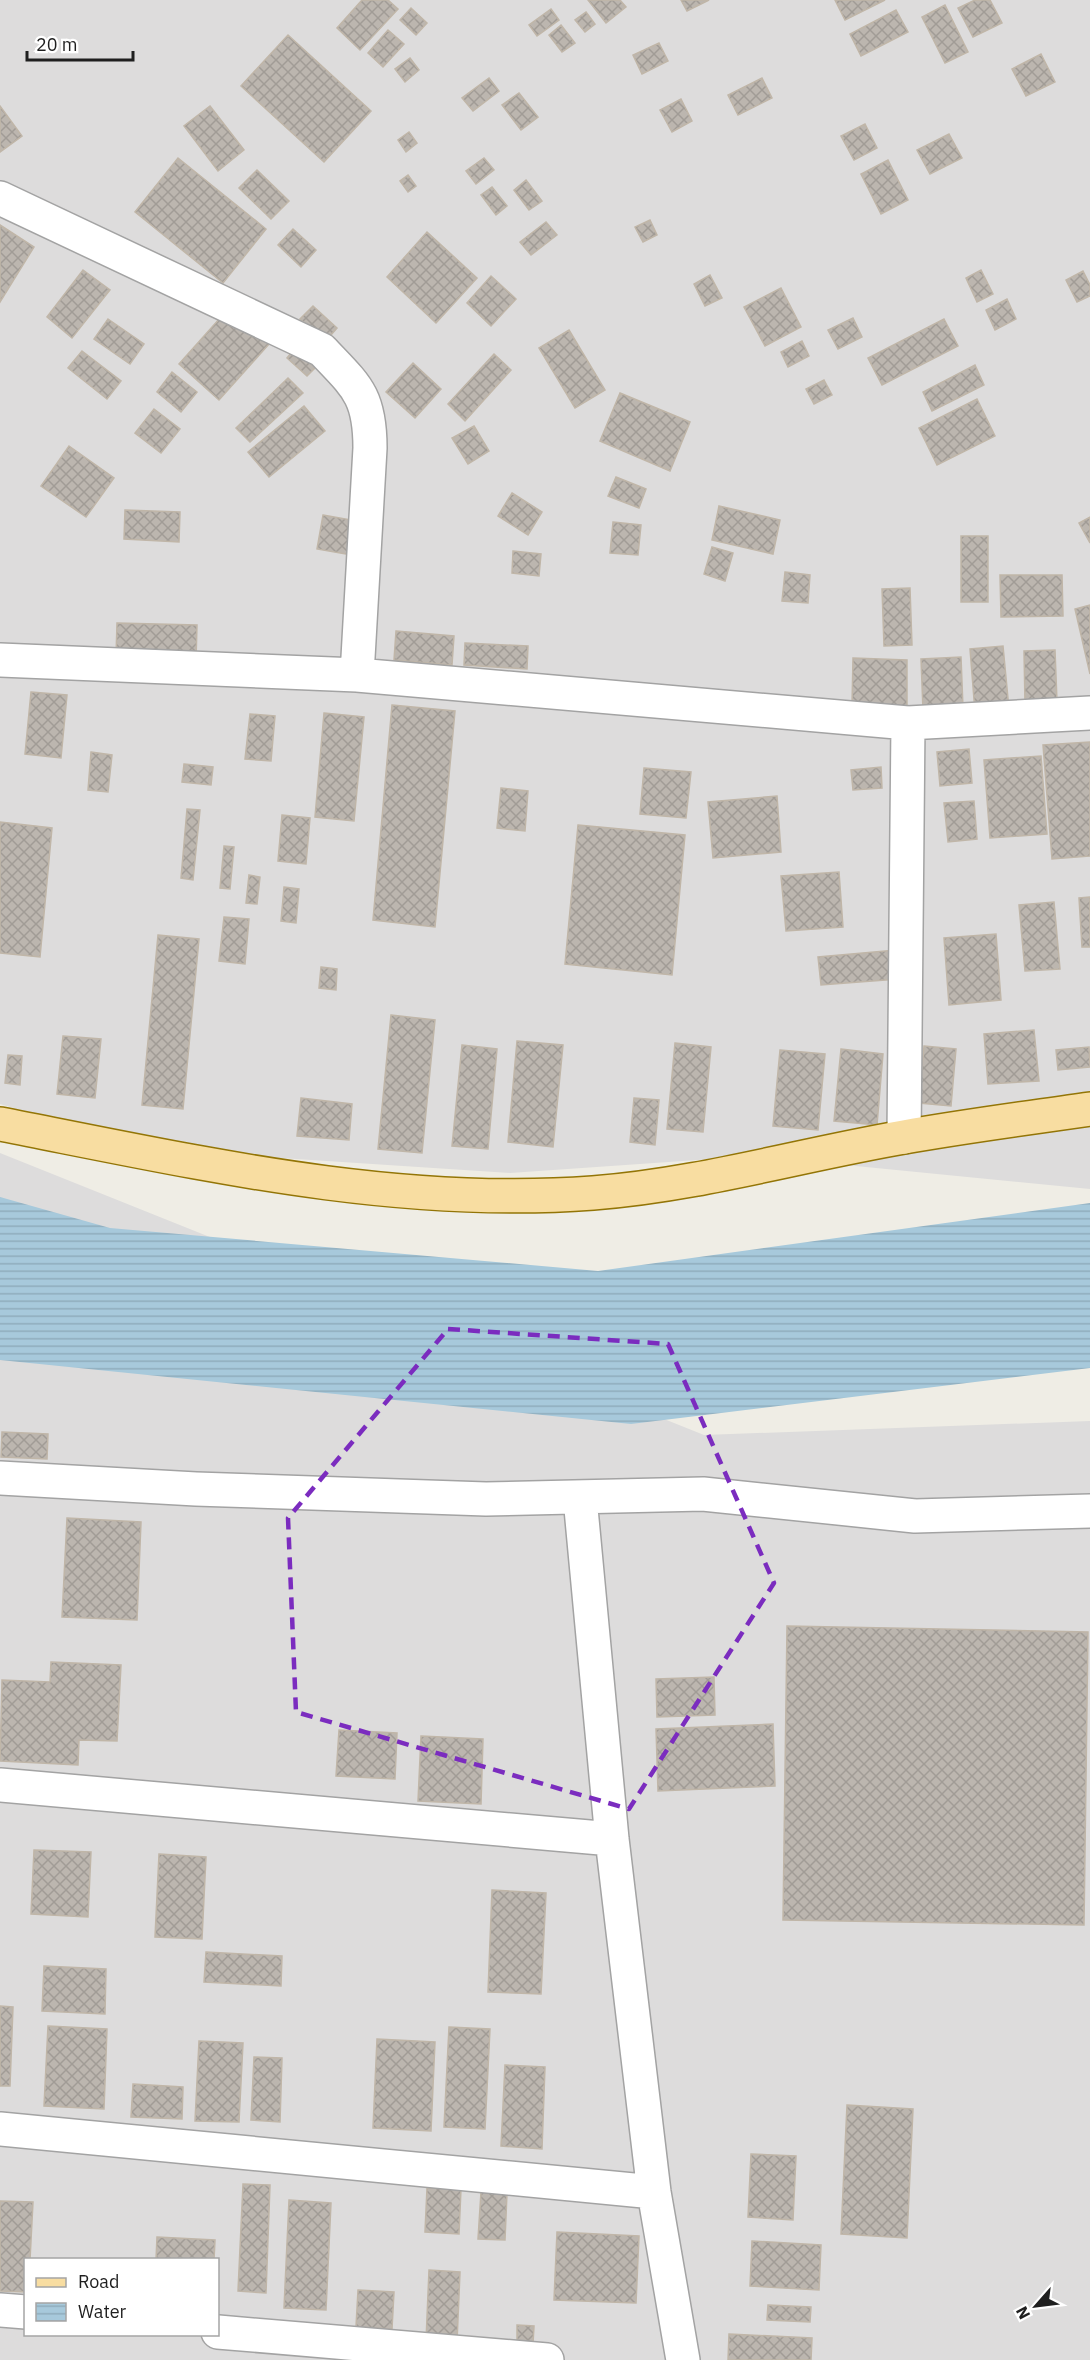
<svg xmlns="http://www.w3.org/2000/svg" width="1090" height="2360" font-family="'IBM Plex Sans',sans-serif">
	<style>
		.residential { fill: #dddcdc; fill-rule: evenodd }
		.water { fill: url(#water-rules) }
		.building { fill: url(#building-cross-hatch); stroke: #c0b6a8; stroke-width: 1.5 }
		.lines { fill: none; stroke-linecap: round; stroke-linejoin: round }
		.minor-casing { stroke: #a3a3a3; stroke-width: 36 }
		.primary-casing { stroke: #937506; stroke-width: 36 }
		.minor { stroke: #fff; stroke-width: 33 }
		.primary { stroke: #f8dda1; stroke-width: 33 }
		.marked { fill: none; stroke: #7b2cbf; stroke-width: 4.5; stroke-dasharray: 12 8; stroke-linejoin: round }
	</style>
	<defs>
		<pattern id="water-rules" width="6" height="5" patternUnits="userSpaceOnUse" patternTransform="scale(1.5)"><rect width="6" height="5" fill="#a7c9db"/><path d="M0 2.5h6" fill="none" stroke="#8facbc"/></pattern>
		<pattern id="building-cross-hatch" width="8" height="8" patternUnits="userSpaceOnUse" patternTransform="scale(1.5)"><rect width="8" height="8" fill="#bcb6af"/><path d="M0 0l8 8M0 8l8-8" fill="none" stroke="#a19c96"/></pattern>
	</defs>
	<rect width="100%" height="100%" fill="#efede5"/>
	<path class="residential" d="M0,0H1090V1189L755,1156L510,1173L159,1150L0,1104Z
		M0,1153L704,1435L1090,1421V2360H0ZM26,2260H218V2334H26Z"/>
	<path class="water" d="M0,1197L110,1228L598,1271L1090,1203V1368L631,1424L0,1360Z"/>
	<path class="building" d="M362,0H388L398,9L360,50L337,28Z
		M588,0H620L626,7L606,23Z
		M681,0H709L687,11Z
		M835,0H885L845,20Z
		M975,0H990L1002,23L973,37L958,8Z
		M945,5L968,52L945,63L922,17Z
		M411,8L427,23L416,35L400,20Z
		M551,9L559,20L537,36L529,25Z
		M896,10L908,32L861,56L850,34Z
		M586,12L595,24L585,32L575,20Z
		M561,25L575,43L562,52L549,35Z
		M388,30L404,44L383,67L368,53Z
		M288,35L371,111L324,162L241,86Z
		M659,43L668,61L642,74L633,55Z
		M1041,54L1055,82L1026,96L1012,69Z
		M410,58L419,70L405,82L395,69Z
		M489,78L499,91L473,111L462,98Z
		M762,78L772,98L738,115L728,95Z
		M519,93L538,117L521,130L502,105Z
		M681,99L692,121L672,132L660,110Z
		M0,106L22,136L0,152Z
		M210,106L244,150L218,171L184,126Z
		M865,124L877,148L854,160L841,136Z
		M409,132L417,143L406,152L398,140Z
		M949,134L962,158L930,174L917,150Z
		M178,158L266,229L223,283L135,212Z
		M484,158L494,170L476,184L466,171Z
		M888,160L908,200L881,214L861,174Z
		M257,170L289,201L271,219L239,188Z
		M408,175L416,186L408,192L400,181Z
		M526,180L542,201L529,210L514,190Z
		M492,187L507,206L496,215L481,195Z
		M650,220L657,235L643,242L635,227Z
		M546,222L557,235L531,255L520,242Z
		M0,225L34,247L0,302Z
		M293,229L316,250L301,267L278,245Z
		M427,232L477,278L436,323L387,277Z
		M83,270L110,290L72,338L47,317Z
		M981,270L993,294L977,302L966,278Z
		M1083,271L1090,285V296L1077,302L1066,280Z
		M710,275L722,298L705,306L694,284Z
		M491,276L516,299L491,326L467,303Z
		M781,288L801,327L765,346L744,307Z
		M1007,299L1016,319L995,330L986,310Z
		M313,306L337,328L325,342L300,319Z
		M229,308L269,344L219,400L179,364Z
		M853,318L862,337L838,349L828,330Z
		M108,319L144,344L130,364L94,339Z
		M944,319L958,346L882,385L868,358Z
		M569,330L605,390L575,408L539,348Z
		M802,341L809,356L788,367L781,352Z
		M296,347L316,367L307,376L287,358Z
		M82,351L121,381L107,399L68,368Z
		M494,354L511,370L465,421L448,404Z
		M413,363L441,389L415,418L386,392Z
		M975,365L984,385L932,411L923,392Z
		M172,372L197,392L181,412L157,392Z
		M288,378L303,393L250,442L236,428Z
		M824,380L832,395L814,404L806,389Z
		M620,393L690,422L670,471L600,441Z
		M977,399L995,436L937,465L919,428Z
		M304,406L325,431L269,477L248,452Z
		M154,409L180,429L161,453L135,433Z
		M474,426L489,451L468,464L452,438Z
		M69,446L114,478L86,517L41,486Z
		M616,477L646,489L639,508L608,496Z
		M512,493L542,512L528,535L498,516Z
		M719,506L780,520L773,554L712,540Z
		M125,510L180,512L179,542L124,539Z
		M323,515L357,521L351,555L317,549Z
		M1090,517V543L1079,523Z
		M613,522L641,525L638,555L610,553Z
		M961,536H988V602H961Z
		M712,547L733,553L725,581L704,574Z
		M513,551L541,554L539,576L512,573Z
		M785,572L810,575L808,603L782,601Z
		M1000,575H1062L1063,616L1001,617Z
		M910,588L912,645L884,646L882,589Z
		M1090,605V674L1075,609Z
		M117,623L197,625L196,660L116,657Z
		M396,631L454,636L452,665L394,660Z
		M465,643L528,646L527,669L464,665Z
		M1003,646L1009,709L975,712L970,649Z
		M1055,650L1057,702L1025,703L1024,651Z
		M961,657L963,708L923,710L921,659Z
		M853,658L907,660V706L852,705Z
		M31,692L67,695L61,758L25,754Z
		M392,705L455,711L435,927L373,920Z
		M324,713L364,717L354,821L315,817Z
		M250,714L275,716L271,761L245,759Z
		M1090,742V856L1052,859L1043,745Z
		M969,749L972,783L940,786L937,752Z
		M91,752L112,755L108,792L88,790Z
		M1041,756L1047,834L990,838L984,760Z
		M184,764L213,767L211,785L182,782Z
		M881,767L882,788L853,790L851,770Z
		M644,768L691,772L686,818L640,814Z
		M501,788L528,791L525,831L497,828Z
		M777,796L781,852L713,858L708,802Z
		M974,801L977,839L948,842L944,803Z
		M187,809L200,810L193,880L181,878Z
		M282,815L310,818L306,864L278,861Z
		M0,822L52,828L40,957L0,953Z
		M578,825L685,835L672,975L565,964Z
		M224,846L234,847L230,889L220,888Z
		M839,872L843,927L786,931L781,876Z
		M249,875L260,877L257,904L246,903Z
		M284,887L299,889L296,923L281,921Z
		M1090,897V947H1082L1079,898Z
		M1054,902L1060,969L1025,971L1019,905Z
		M224,917L249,919L245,964L219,961Z
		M996,934L1001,1000L949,1005L944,938Z
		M158,935L199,939L183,1109L142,1105Z
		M896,950L898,979L821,985L818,957Z
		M321,967L337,969L336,990L319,988Z
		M391,1015L435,1020L422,1153L378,1149Z
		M1034,1030L1039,1081L988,1084L984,1034Z
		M63,1036L101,1039L95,1098L57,1094Z
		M517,1041L563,1045L553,1147L508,1142Z
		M675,1043L711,1047L703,1132L667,1129Z
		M462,1045L497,1049L488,1149L452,1146Z
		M924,1046L956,1049L951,1106L919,1103Z
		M1089,1047L1090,1067L1058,1070L1056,1050Z
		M841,1049L883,1054L877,1125L834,1121Z
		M780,1050L825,1054L818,1130L773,1126Z
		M8,1055L22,1056L20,1085L5,1083Z
		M301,1098L352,1104L349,1140L297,1136Z
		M634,1098L659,1100L655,1145L630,1142Z
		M2,1432L48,1434L47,1459L1,1457Z
		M67,1518L141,1522L137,1620L62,1617Z
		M787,1626L1088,1632L1084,1925L783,1920Z
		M51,1662L121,1665L117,1741L79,1740L78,1765L0,1761L2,1680L50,1682Z
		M714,1677L715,1715L657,1717L656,1679Z
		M773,1724L775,1786L658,1791L656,1729Z
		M339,1730L397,1733L395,1779L336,1776Z
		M421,1736L483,1739L481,1804L418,1801Z
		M34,1850L91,1852L88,1917L31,1914Z
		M159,1854L206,1857L202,1939L155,1937Z
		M492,1890L546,1893L541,1994L488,1992Z
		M206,1952L282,1956L281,1986L204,1982Z
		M44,1966L106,1969L105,2014L42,2011Z
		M0,2006L13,2007L10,2086H0Z
		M48,2026L107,2029L104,2109L44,2106Z
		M449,2027L490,2029L485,2129L444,2127Z
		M377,2039L435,2042L431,2131L373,2128Z
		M199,2041L243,2043L239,2122L195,2121Z
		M254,2057L282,2058L280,2122L251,2120Z
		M505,2065L545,2067L542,2149L501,2146Z
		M133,2084L183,2087L182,2119L131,2117Z
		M847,2105L913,2109L907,2238L841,2234Z
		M751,2154L796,2156L793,2220L748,2217Z
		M243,2184L270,2185L266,2293L238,2291Z
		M427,2188L461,2189L459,2234L425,2232Z
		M481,2192L507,2193L505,2240L478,2239Z
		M289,2200L331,2203L326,2310L284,2308Z
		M0,2201L33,2202L30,2260H26V2292L0,2291Z
		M557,2232L639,2236L636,2303L554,2300Z
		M157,2237L215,2240L214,2260H156Z
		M752,2241L821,2245L819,2290L750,2286Z
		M429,2270L460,2272L457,2342L426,2341Z
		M358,2290L394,2292L392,2329L356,2327Z
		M768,2305L811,2307L810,2322L767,2320Z
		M517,2325L534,2326L533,2344L517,2343Z
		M729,2334L812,2338L811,2360H728Z"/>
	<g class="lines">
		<defs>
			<path id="minor" d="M0,198L322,350C356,386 370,395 370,448L357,675
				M0,660L357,675L908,723L1090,713
				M904,1137L908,723
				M0,1478L196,1489L486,1499L703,1494L915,1516L1090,1511
				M580,1498L612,1839L654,2192L683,2360
				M0,1785L612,1839
				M0,2129L654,2192
				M0,2310L26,2312
				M218,2332L547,2360"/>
			<path id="primary" d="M0,1124C195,1162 393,1208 593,1193C698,1185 800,1155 904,1137C965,1126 1028,1118 1090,1109"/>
		</defs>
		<use href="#minor" class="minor-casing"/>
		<use href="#primary" class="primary-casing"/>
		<use href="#minor" class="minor"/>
		<use href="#primary" class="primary"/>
	</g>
	<path class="marked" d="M448,1329L668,1344L774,1583L629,1809L296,1712L288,1518Z"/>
	<rect x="24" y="2258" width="195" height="78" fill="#ffffff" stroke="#a5a5a5" stroke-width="1.5"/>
	<rect x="36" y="2278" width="30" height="9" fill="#f8dda1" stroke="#a5a5a5" stroke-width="1.5"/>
	<text x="78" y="2288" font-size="18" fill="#1f1f1f">Road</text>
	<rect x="36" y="2303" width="30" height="18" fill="url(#water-rules)" stroke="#a5a5a5" stroke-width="1.5"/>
	<text x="78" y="2318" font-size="18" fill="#1f1f1f">Water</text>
	<g transform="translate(1036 2306) rotate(242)" stroke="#ffffff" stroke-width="4.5" paint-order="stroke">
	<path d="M0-4.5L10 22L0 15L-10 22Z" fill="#1f1f1f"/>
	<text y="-9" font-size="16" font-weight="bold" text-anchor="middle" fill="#1f1f1f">N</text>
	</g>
	<path d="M27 51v9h106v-9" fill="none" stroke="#1f1f1f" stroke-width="3"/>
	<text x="36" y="51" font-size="18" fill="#1f1f1f" stroke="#ffffff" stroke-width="4.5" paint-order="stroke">20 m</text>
</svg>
